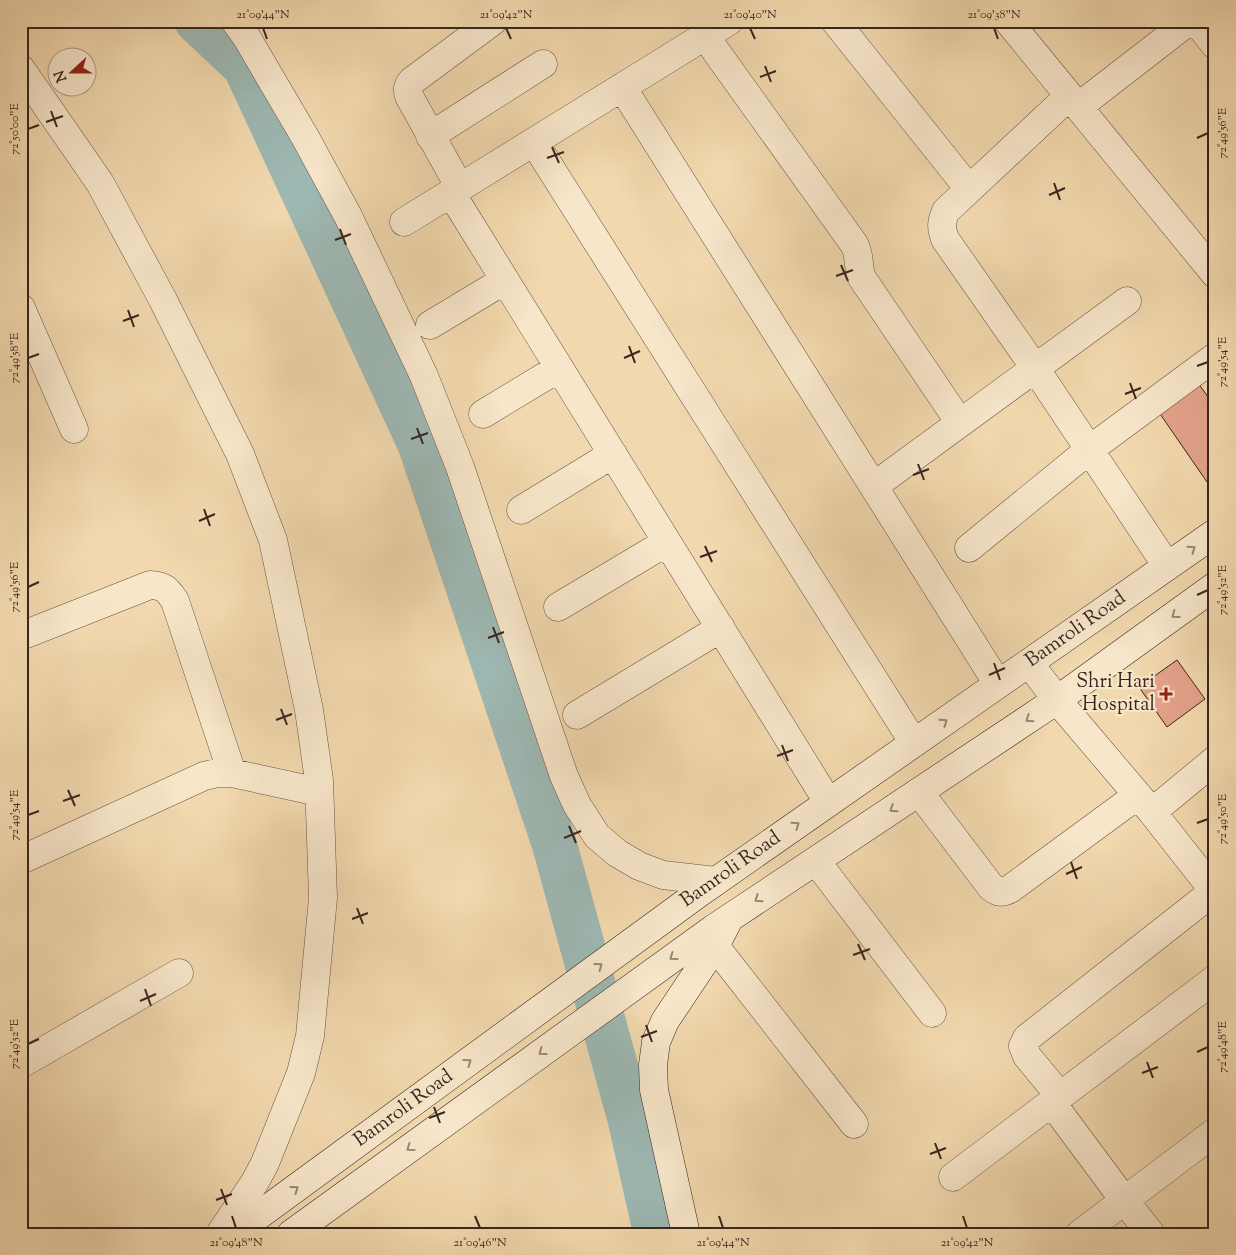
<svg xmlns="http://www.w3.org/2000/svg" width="1236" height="1255" font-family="'Sorts Mill Goudy',serif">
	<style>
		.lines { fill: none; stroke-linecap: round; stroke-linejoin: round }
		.river { stroke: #9db8b3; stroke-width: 45 }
		.building { fill: #e4a38b; stroke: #38261f }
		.street-casing { stroke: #665243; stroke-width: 29 }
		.secondary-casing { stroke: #38261f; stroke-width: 29 }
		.street { stroke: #f7e6ca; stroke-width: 28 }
		.secondary { stroke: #f7e6ca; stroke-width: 28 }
		.oneway { stroke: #988674 }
		.ticks { fill: none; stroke: #38261f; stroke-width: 2 }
		.poi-dot { fill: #8f2418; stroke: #f7e6ca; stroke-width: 2 }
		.labels { text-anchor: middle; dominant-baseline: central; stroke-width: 4.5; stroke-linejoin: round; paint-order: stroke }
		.street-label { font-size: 20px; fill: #38261f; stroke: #f7e6ca }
		.poi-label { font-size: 20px; fill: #38261f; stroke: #f7e6ca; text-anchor: end }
		.neatline { fill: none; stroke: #38261f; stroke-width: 2 }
		.ticks-label { font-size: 12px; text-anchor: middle; fill: #38261f }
	</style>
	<rect width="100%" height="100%" fill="#f2d8ae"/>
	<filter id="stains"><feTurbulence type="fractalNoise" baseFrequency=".004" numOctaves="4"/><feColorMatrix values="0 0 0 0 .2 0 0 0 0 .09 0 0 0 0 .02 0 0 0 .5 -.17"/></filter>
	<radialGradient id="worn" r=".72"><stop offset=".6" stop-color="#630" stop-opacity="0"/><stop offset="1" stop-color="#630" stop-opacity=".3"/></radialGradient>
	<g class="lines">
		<path class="river" d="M197,21L245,66L420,444L554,843L630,1119L656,1234"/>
	</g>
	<path class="building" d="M1196,380L1215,407V477L1207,482L1156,408Z
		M1177,660L1205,699L1167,727L1139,687Z"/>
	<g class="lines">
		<defs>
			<path id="street" d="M235,21L247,38L305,137L348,216L424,376L460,467L564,776L577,805L597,836L617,853L639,866L663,875L716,881
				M835,21L969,189
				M1008,21L1215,274
				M1196,21L1215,45
				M705,36L854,244C861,256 857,266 862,278L960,423
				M21,69L100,183L163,300L240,454L273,540L309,710L319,780L323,898L310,1036L301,1073L265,1163L255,1182L220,1234
				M622,87L998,684
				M1069,96L946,211C941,222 941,228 945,239L1035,368L1167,566
				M1078,107L1189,21
				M430,136L543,64
				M534,142L914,743
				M460,188L409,96C407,90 407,86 412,81L493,21
				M451,193L828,802
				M404,222L729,21
				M21,308L74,429
				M430,325L505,280
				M483,414L559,368
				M874,486L1127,301
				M521,510L613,454
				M969,548L1089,450L1215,357
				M558,607L667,542
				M21,636L150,585C165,586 167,589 175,601L232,773
				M1029,663L1057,700L1152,812L1215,892
				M577,715L721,628
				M919,792L991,887C998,893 1002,893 1010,889L1138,795
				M1152,812L1215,760
				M21,860L204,776L217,773H232L319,792
				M816,861L932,1013
				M715,946L854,1124
				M21,1064L179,973
				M1060,1096L1027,1056L1023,1046L1027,1038L1214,891
				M1052,1103L1124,1200L1151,1234
				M953,1177L1215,979
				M1080,1234L1215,1132"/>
			<path id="secondary" d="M223,1234L255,1218L699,893L1215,533
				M291,1234L713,929L1057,700L1215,586
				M686,1234L654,1090L653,1065L656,1042L665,1021L715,946L727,923"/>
		</defs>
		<use href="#street" class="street-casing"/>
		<use href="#secondary" class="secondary-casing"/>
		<use href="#street" class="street"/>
		<use href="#secondary" class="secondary"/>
	</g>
	<defs><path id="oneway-chevron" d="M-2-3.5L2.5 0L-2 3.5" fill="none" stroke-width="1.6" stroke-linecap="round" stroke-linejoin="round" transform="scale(1.25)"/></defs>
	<g class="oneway">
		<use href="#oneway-chevron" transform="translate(1192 549) rotate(-35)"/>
		<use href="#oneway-chevron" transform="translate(1175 615) rotate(144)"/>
		<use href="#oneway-chevron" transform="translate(1029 719) rotate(146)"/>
		<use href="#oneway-chevron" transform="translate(944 722) rotate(-35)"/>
		<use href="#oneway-chevron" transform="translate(893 809) rotate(147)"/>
		<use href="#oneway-chevron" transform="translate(796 825) rotate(-35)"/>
		<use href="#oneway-chevron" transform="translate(758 899) rotate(146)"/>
		<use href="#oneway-chevron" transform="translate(673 957) rotate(144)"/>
		<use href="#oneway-chevron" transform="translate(599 966) rotate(-36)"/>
		<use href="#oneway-chevron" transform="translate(542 1052) rotate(144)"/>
		<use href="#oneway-chevron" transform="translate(468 1062) rotate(-36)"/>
		<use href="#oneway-chevron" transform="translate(410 1148) rotate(144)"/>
		<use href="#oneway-chevron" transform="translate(295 1189) rotate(-36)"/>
	</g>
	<path class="ticks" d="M263,28L267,39M506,28L511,39M750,28L755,39M994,28L998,39M765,66L771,82M760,77L776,71M51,111L57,127M46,122L63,116M28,129L39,125M1197,138L1208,133M552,147L559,163M547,158L564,152M1054,183L1060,200M1049,195L1065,188M340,229L346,245M335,240L351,234M841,265L848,281M836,276L853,270M128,310L134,327M123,321L139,315M629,346L635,363M28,358L39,354M624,358L640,351M1197,366L1208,362M1130,383L1136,399M1125,394L1141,388M417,428L423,444M411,439L428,433M918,464L924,480M913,475L929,469M204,509L210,526M199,521L215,514M705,546L712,562M700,557L717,551M28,587L39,582M1197,595L1208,590M493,627L499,643M488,638L504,632M994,663L1000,680M989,675L1005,668M281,709L287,725M276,720L292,714M782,745L788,761M777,756L793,750M68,790L75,806M63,801L80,795M28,815L39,811M1197,823L1208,819M569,826L576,843M564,838L581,831M1071,862L1077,879M1066,874L1082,867M357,908L363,924M352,919L368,913M858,944L865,960M853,955L870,949M145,989L151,1006M140,1001L156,994M646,1025L652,1042M641,1037L657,1031M28,1044L39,1039M1197,1052L1208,1047M1147,1062L1153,1078M1142,1073L1158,1067M434,1107L440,1123M429,1118L445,1112M935,1143L941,1159M930,1154L946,1148M221,1189L227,1205M216,1200L232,1194M232,1216L236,1228M475,1216L480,1228M719,1216L723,1228M963,1216L967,1228"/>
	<path class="poi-dot" d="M1163.5 686.5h5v5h5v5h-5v5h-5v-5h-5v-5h5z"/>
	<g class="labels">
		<g class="street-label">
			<text transform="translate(1076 630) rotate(-35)">Bamroli Road</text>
			<text transform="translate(731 870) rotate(-35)">Bamroli Road</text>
			<text transform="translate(404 1109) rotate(-36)">Bamroli Road</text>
		</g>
		<g class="poi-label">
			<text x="1155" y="682">Shri Hari<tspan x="1155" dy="23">Hospital</tspan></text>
		</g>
	</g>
	<rect width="1236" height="1255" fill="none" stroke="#f2d8ae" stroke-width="55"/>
	<g transform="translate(72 72) rotate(249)"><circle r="24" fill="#f7e6ca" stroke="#ab9986"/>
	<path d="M0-4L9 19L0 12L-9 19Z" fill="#8f2418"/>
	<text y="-8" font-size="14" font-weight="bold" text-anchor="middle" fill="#38261f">N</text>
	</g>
	<rect x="28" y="28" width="1180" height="1200" class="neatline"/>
	<g class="ticks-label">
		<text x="263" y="18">21°09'44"N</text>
		<text x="506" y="18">21°09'42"N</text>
		<text x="750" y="18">21°09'40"N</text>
		<text x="994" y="18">21°09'38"N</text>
		<text transform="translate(14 129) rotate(-90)" y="4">72°50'00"E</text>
		<text transform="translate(1222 133) rotate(-90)" y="4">72°49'56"E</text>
		<text transform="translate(14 358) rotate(-90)" y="4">72°49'58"E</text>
		<text transform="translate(1222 362) rotate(-90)" y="4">72°49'54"E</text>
		<text transform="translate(14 587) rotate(-90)" y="4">72°49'56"E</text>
		<text transform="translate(1222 590) rotate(-90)" y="4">72°49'52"E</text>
		<text transform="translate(14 815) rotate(-90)" y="4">72°49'54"E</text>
		<text transform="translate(1222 819) rotate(-90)" y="4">72°49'50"E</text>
		<text transform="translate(14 1044) rotate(-90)" y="4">72°49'52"E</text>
		<text transform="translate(1222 1047) rotate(-90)" y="4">72°49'48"E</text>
		<text x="236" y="1246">21°09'48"N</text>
		<text x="480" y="1246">21°09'46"N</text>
		<text x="723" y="1246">21°09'44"N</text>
		<text x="967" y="1246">21°09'42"N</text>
	</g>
	<rect width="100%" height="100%" filter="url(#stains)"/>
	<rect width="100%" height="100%" fill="url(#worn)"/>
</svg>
